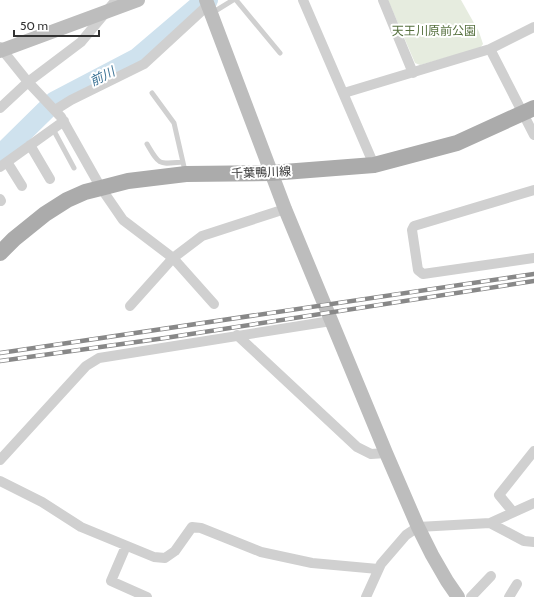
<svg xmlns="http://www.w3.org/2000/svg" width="534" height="597" font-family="Cabin,'Noto Sans JP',sans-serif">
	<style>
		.park { fill: #e6ecdf }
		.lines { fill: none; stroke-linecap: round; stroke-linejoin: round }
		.river { stroke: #cfe2ee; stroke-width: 20 }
		.lane { stroke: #d0d0d0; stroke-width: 5 }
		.street { stroke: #d0d0d0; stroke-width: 10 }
		.secondary { stroke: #bdbdbd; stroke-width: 14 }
		.primary { stroke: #ababab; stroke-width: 16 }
		.rail-casing { stroke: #888; stroke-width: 4.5 }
		.rail { stroke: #fff; stroke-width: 3; stroke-dasharray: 9; stroke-linecap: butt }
		.labels { text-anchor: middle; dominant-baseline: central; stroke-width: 4; stroke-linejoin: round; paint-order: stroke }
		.park-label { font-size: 12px; fill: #56703f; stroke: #fff }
		.street-label { font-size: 12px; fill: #333; stroke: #fff }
		.water-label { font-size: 13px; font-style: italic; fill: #3f7597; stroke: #fff }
	</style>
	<rect width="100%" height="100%" fill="#fff"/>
	<path class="park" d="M388,0H461L479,32L483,44L480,48L420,65L415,63Z"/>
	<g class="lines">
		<path class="river" d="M0,155L55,101L137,58L197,7L208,0"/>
		<path class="lane" d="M236,0L280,53
			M212,13L233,0
			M152,93L174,123L185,171
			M53,129L74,168
			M147,144C160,166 158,164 183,162"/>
		<path class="street" d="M303,0L374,165
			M383,0L413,73
			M0,47L28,82L61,117L101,188L123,220L173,258L214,304
			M490,49L534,135
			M344,93L490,49L534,27
			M0,108L28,82L81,42L116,0
			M55,110L71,100L144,64L208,5
			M30,145L50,179
			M7,162L22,186
			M0,167L64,121
			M534,190L414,226L412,230L418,270L423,274L534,258
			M0,199L1,201
			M130,306L173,258L202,236L285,209
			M237,335L357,447L371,454L386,453
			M0,460L86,366L99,358L331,321
			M0,481L42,502L81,527L154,557L165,558L175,551L192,527L201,528L261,552L312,563L378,569
			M513,512L499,495L534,451
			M490,523L524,541L534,542
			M126,546L111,581L147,597
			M366,597L381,564L406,535L418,527L490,523L534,503
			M471,597L491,576
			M509,597L517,584"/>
		<path class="secondary" d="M206,0L285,209L386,453L418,527L432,555L447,581L458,597
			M0,51L138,0"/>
		<path class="primary" d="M0,253L14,239L45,214L67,200L85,192L101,188L128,181L186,174L271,173L374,165L457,143L534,108"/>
		<defs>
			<path id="rail" d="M0,353L534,274
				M0,361L165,338L534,281"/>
		</defs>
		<use href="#rail" class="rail-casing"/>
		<use href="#rail" class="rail"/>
	</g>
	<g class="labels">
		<g class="park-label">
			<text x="434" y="30">天王川原前公園</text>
		</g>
		<g class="street-label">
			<text transform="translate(261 172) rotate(-2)">千葉鴨川線</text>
		</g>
		<g class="water-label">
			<text transform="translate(102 76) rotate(-27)">前川</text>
		</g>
	</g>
	<path d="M14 30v6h85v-6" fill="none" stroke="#333333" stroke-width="2"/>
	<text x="20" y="30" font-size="12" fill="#333333" stroke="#ffffff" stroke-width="3" paint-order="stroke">50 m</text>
</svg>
